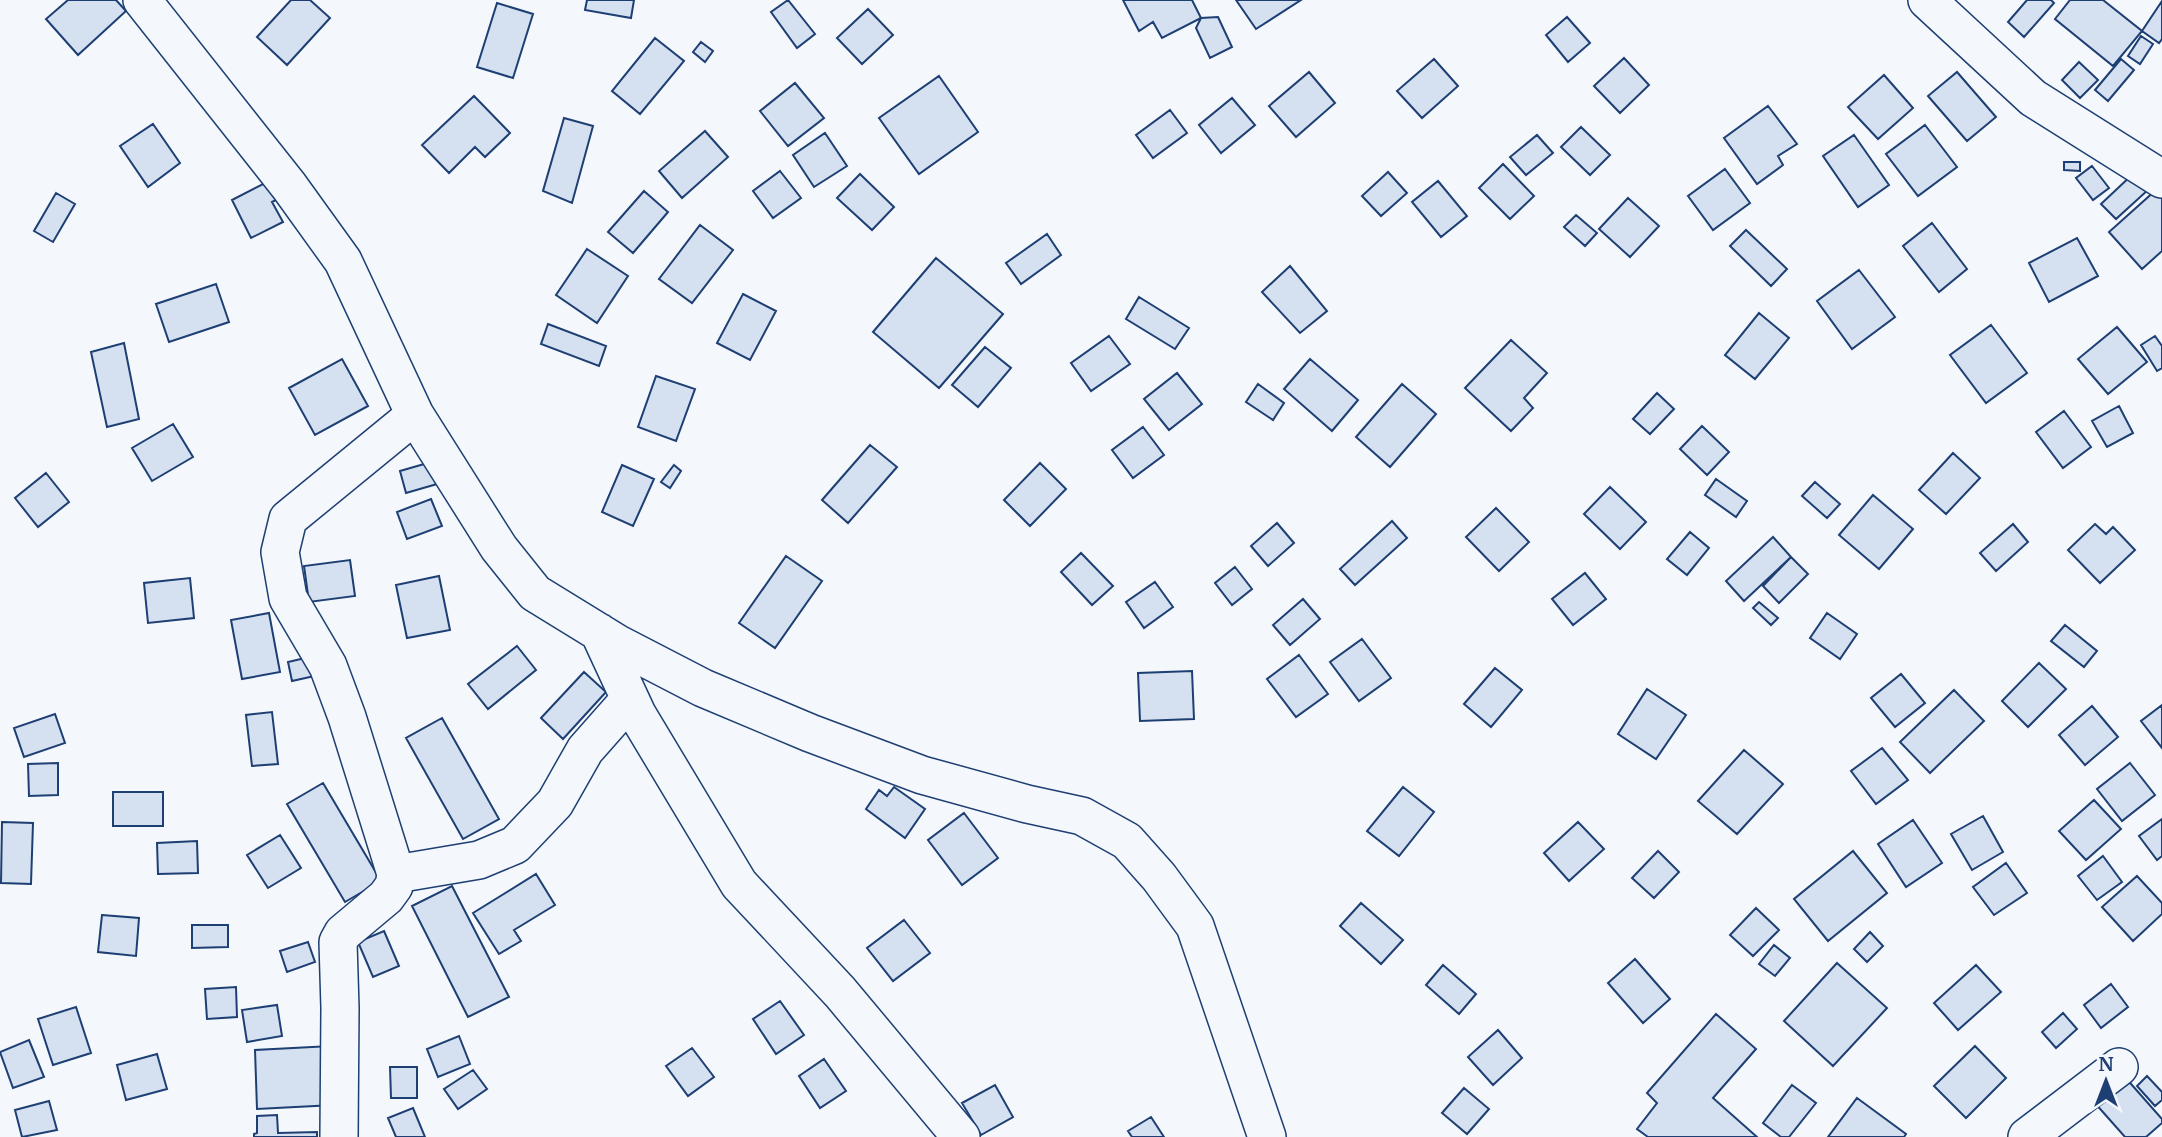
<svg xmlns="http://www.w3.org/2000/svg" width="2162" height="1137" font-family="Merriweather,serif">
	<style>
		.building { fill: #d5e0f0; stroke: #1d3f73; stroke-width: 2 }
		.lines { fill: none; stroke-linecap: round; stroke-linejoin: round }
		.minor-casing { stroke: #1d3f73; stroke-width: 40 }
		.minor { stroke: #f4f7fb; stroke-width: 37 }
	</style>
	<rect width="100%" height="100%" fill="#f4f7fb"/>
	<path class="building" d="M68,0H116L126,11L78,55L46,19Z
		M291,0H310L330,18L287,65L257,37Z
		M587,0H634L631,18L585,10Z
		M788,0L815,34L797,48L771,12Z
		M1123,0H1192L1201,18L1162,38L1153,22L1139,31Z
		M1236,0H1301L1256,29Z
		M2027,0H2051L2054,3L2024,37L2008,22Z
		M2070,0H2103L2142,31L2113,66L2055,19Z
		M2162,1V39L2159,43L2142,31Z
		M497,3L533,14L513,78L477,67Z
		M868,9L893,35L862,64L837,38Z
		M1218,17L1232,47L1210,58L1196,28L1201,18Z
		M1567,17L1590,43L1568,62L1546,35Z
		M2141,36L2153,44L2140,64L2128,56Z
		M655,38L684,61L640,114L612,91Z
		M701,42L713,51L705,62L693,52Z
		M1624,58L1649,85L1620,113L1594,86Z
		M1434,59L1458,86L1422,118L1397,91Z
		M2121,59L2134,70L2108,101L2095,90Z
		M2079,62L2098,80L2080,98L2062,80Z
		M1309,72L1335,103L1296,137L1269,106Z
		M1957,72L1996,117L1967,141L1928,96Z
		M1884,75L1913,108L1878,139L1848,107Z
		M939,76L978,132L919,174L879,118Z
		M795,83L824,118L788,146L760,111Z
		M474,96L510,133L485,157L475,147L449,173L422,145Z
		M1232,98L1255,125L1221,153L1199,125Z
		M1768,106L1797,144L1778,156L1783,165L1757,184L1724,138Z
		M1170,110L1187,133L1153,158L1136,135Z
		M564,118L593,126L572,203L543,191Z
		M153,124L180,163L148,187L120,146Z
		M1925,125L1957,167L1918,196L1886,154Z
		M1581,127L1610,155L1590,175L1561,147Z
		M705,131L728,157L682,198L659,171Z
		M825,133L847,166L814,187L793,155Z
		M1537,135L1553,153L1526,175L1510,157Z
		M1854,135L1889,185L1858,207L1823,156Z
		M2064,162H2080V171L2064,170Z
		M1503,164L1534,196L1510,219L1479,188Z
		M2092,166L2109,188L2093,200L2076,178Z
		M1725,169L1750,203L1713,230L1688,196Z
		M780,171L801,198L773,218L753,191Z
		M1388,172L1407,193L1381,216L1362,196Z
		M2134,173L2149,189L2116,219L2101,204Z
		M860,174L894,207L872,230L837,198Z
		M273,179L282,197L272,202L283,222L251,238L232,200Z
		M1438,181L1467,216L1441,237L1412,202Z
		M2156,190L2162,196V251L2142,269L2109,232Z
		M644,191L668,212L633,253L608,232Z
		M56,193L75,204L53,242L34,231Z
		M1628,198L1659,226L1630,257L1599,229Z
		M1576,215L1597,233L1585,246L1564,227Z
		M1932,223L1967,269L1939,292L1903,246Z
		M700,225L733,250L692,303L659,279Z
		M1746,230L1787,269L1771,286L1730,246Z
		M1047,234L1061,255L1021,284L1006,263Z
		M2077,238L2098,276L2049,302L2029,263Z
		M587,249L628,276L597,323L556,295Z
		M936,258L1003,314L939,388L873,332Z
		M1290,266L1327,311L1300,333L1262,292Z
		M1859,270L1895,317L1852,349L1817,301Z
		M216,284L229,322L169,342L156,304Z
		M743,294L776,311L750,360L717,343Z
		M1139,297L1189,328L1175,349L1126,319Z
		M1759,313L1789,338L1755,379L1725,355Z
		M548,324L606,346L599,366L541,344Z
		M1991,325L2027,373L1986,403L1950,355Z
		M2117,327L2147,362L2108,394L2078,359Z
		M1109,336L1130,364L1091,391L1071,363Z
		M2155,336L2162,346V368L2157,371L2141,345Z
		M1511,340L1547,373L1524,398L1533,408L1511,431L1465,388Z
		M124,343L139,419L107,427L91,352Z
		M985,347L1011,368L978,407L952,385Z
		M342,359L368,406L315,435L289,388Z
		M1310,359L1358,400L1332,431L1284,389Z
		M1177,373L1202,404L1169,430L1144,399Z
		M656,376L695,389L676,441L638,427Z
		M1258,384L1284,403L1273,420L1246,402Z
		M1402,384L1436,414L1390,467L1356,437Z
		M1657,393L1674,409L1650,434L1633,419Z
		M2119,406L2133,433L2107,447L2092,421Z
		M2064,411L2091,447L2063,468L2036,432Z
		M173,424L193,457L152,481L132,448Z
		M1702,426L1729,452L1707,475L1680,449Z
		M1143,427L1164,455L1133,478L1112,450Z
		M870,445L897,467L848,523L822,500Z
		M1953,453L1980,478L1946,514L1919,490Z
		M438,460L444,482L406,493L400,471Z
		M1040,463L1066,489L1030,526L1004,500Z
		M622,465L654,479L633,526L602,512Z
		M674,465L681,471L670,488L661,482Z
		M46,473L69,502L38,527L15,498Z
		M1716,479L1747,501L1736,517L1705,495Z
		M1815,482L1840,504L1827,518L1802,496Z
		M1610,487L1646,522L1620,549L1584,514Z
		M1873,495L1913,529L1879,569L1839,535Z
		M431,499L442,526L407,539L397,512Z
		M1496,508L1529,542L1499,571L1466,537Z
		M1392,521L1407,538L1355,585L1340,569Z
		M1277,523L1294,543L1268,566L1251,546Z
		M2013,524L2028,542L1996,571L1980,553Z
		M2095,524L2106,534L2113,527L2135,550L2100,583L2068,550Z
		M1690,532L1709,548L1687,575L1667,559Z
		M1773,537L1791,557L1744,601L1726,581Z
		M1081,553L1113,586L1092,605L1061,572Z
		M786,556L822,581L775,648L739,623Z
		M1791,557L1808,574L1779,603L1763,586Z
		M350,560L355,596L309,602L304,566Z
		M1235,567L1252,589L1232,605L1215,583Z
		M1585,573L1606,599L1573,625L1552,599Z
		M439,576L450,630L407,638L396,585Z
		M190,578L194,618L148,623L144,583Z
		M1155,582L1173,607L1144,628L1126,602Z
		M1303,599L1320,619L1290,645L1273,625Z
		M1759,602L1778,618L1771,625L1753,608Z
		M269,613L280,672L242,679L231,620Z
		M1827,613L1857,634L1840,659L1810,638Z
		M2065,625L2097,651L2084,667L2051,641Z
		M1362,639L1391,678L1359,701L1330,662Z
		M517,646L536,670L488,709L468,684Z
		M1299,655L1328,694L1296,717L1267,679Z
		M314,656L319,675L292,681L288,662Z
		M2039,663L2066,689L2028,727L2002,701Z
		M1495,668L1522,690L1491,727L1464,704Z
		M1192,671L1194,719L1140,721L1138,673Z
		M584,672L606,692L563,739L541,718Z
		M1901,674L1925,703L1895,727L1871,698Z
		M1647,689L1686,715L1656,759L1618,734Z
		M1954,690L1984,721L1930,773L1900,742Z
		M2162,705V748L2141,721Z
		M2092,706L2118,737L2085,765L2059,735Z
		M272,712L278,764L252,766L246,715Z
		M55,714L65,743L24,757L14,728Z
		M442,718L499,819L463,839L406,738Z
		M1882,748L1908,780L1876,804L1851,771Z
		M1744,750L1783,784L1737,834L1698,801Z
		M58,763V795L29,796L28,764Z
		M2130,763L2155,795L2122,821L2097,789Z
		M323,783L381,881L345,902L287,804Z
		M894,787L925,809L905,838L866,809L879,790L887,796Z
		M1403,787L1434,812L1399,856L1367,831Z
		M113,792H163V826H113Z
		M2094,800L2121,829L2086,860L2059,831Z
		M964,813L998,858L962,885L928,840Z
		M1983,816L2003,852L1972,870L1951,834Z
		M2162,819V856L2157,860L2139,836Z
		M1913,820L1942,863L1906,887L1878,844Z
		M2,822L33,823L31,884L1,883Z
		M1578,822L1604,849L1569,881L1544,853Z
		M280,835L301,868L268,888L247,855Z
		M197,841L198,873L158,874L157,843Z
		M1658,851L1679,872L1654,898L1632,878Z
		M1853,851L1887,893L1828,941L1794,899Z
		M2103,856L2122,882L2097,900L2078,876Z
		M2006,863L2027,893L1994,915L1973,887Z
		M536,874L555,905L514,930L521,941L499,954L473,913Z
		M2137,876L2162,903V914L2133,941L2102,907Z
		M452,886L509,997L468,1017L412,906Z
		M1361,903L1403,940L1381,964L1340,926Z
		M1756,908L1779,930L1753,956L1730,935Z
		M102,915L139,918L136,956L98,952Z
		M904,920L930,953L893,981L867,948Z
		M192,925H228V947L192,948Z
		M384,931L399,966L373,977L358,942Z
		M1870,932L1883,946L1867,962L1854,949Z
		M308,942L315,962L287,972L280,951Z
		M1774,945L1790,958L1775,976L1759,964Z
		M1635,959L1670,999L1643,1023L1608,983Z
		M1837,963L1887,1008L1833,1066L1784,1021Z
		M1443,965L1476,994L1459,1014L1426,985Z
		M1976,965L2001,992L1958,1030L1934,1003Z
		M2111,984L2128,1007L2101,1028L2084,1005Z
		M236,987L237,1017L207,1019L205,989Z
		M780,1001L804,1035L776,1054L753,1019Z
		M277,1005L282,1036L247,1042L242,1010Z
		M76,1007L91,1053L53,1065L38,1019Z
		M2063,1013L2077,1029L2056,1048L2042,1032Z
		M1716,1014L1756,1049L1713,1098L1757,1137H1648L1637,1129L1657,1103L1647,1093Z
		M1498,1030L1522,1058L1493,1085L1468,1057Z
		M459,1036L470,1064L438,1077L427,1049Z
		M29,1040L44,1077L13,1088L0,1052Z
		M331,1046L334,1105L257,1109L255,1050Z
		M1975,1046L2006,1078L1966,1118L1934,1086Z
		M692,1048L714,1077L688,1096L666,1066Z
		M157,1054L167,1089L126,1100L117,1065Z
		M824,1059L846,1091L820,1108L799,1076Z
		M390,1067H417V1098H391Z
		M473,1070L487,1089L458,1109L444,1089Z
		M2124,1076L2162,1119V1123L2146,1137H2125L2094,1102Z
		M2147,1076L2162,1092V1100L2155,1106L2137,1086Z
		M995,1085L1013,1117L981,1135L962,1103Z
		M1792,1085L1816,1103L1789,1137H1781L1763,1123Z
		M1464,1088L1489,1109L1467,1134L1442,1113Z
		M1857,1098L1906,1134L1904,1137H1828Z
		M49,1101L57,1130L22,1137L15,1110Z
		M413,1108L425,1137H396L388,1118Z
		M277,1115L278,1133L317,1132V1137H254V1134L257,1133V1116Z
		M1151,1117L1164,1137H1132L1128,1131Z"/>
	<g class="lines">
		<defs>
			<path id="minor" d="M142,0L289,186L343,261L415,415L499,548L535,593L618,644L703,688L810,733L922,775L1027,804L1082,816L1127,841L1159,877L1195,926L1267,1137
				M1927,0L2033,98L2162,179
				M599,632L637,714L739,884L840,992L961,1137
				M396,874L479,860L515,845L555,803L585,750L630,699
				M339,1137L340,1008L338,942L343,933L386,897L394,886L396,874L347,717L328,666L288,598L280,552L288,519L415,415
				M2027,1137L2119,1067"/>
		</defs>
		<use href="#minor" class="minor-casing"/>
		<use href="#minor" class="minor"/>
	</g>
	<g transform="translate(2106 1081)" stroke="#f4f7fb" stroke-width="5" paint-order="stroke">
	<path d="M0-5L12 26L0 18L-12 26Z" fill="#1d3f73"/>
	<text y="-10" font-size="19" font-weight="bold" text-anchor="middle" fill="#1d3f73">N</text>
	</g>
</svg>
